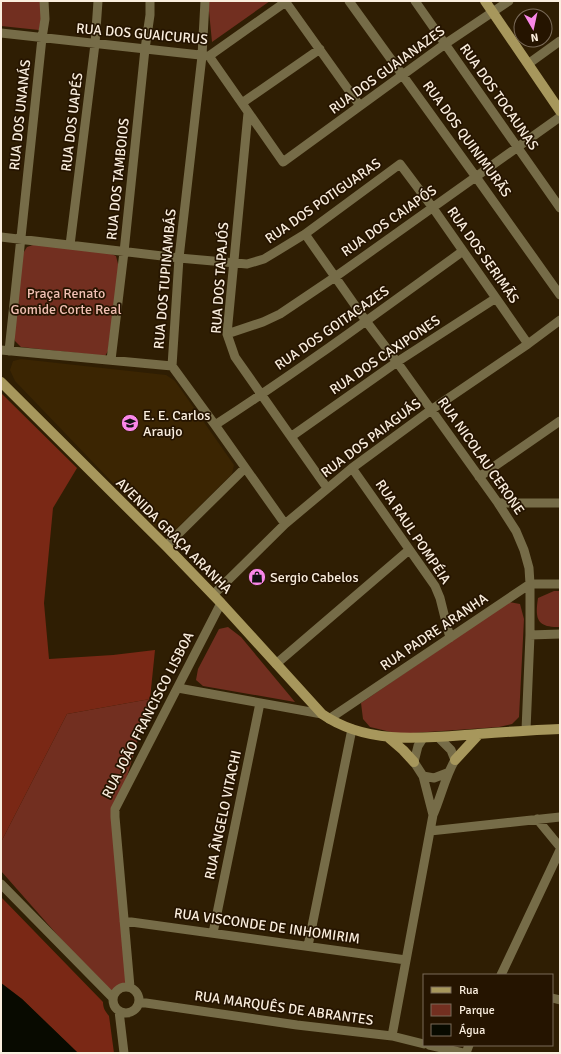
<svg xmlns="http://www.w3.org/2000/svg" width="561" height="1054" font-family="Signika,sans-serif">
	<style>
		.built { fill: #3b2502 }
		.green { fill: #722f20 }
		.forest { fill: #7a2815 }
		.water { fill: #080a00 }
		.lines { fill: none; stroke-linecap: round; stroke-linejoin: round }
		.street { stroke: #766c48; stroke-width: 9 }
		.secondary { stroke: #a7975c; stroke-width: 10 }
		.labels { text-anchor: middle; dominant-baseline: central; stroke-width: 3.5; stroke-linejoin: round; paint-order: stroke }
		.street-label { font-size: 14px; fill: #faeede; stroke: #251400 }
		.park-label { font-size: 14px; fill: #f1c0b3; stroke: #251400 }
		.poi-label { font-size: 14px; fill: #faeede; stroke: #251400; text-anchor: start }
	</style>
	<rect width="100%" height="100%" fill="#2f1e03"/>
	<path class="built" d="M21,359L166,375L175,381L234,465L232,474L174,531L168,535L161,533L15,381L10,370L13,361Z"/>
	<path class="green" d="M1,1H41L42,14L39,30L1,26Z
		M208,1H270L212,42Z
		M36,244L109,253L116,256L119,268L108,351L105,356L21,347L15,341L13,333L22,255L27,247Z
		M554,591H560V627C536,628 535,618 538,598Z
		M509,602L520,604L524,619L519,717L512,724L499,727L399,734L370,727L363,719L361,703Z
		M228,627L241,637L295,702L203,686L196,680L198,669L219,629Z
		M150,699L115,817L130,987L113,998L1,871V842L67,714Z"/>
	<path class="forest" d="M1,393L77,468L53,508L44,603L49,659L113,655L155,650L150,699L67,714L1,842Z
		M1,897L103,1002C103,1008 105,1011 109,1016L114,1053H78L22,999L1,983Z"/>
	<path class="water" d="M1,983L22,999L78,1053H1Z"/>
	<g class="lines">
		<path class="street" d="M205,1L202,56L179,258L172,366L215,425L285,524
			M285,1L360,106
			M349,1L476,177L560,295
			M415,1L560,208
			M1,33L209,56L287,1
			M209,56L283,162L445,44L509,1
			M528,64L560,41
			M242,103L320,49
			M248,113L227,334L235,357L327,488
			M305,234L366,321L397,362L498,503L516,531L524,550L529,568L530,584V635L526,730
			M1,237L179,258L247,264L264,259L305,234L400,164L433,208L528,344
			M70,245L95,44L98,1
			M227,334L263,322L280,314L335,277L560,117
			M1,350L172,366
			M9,351L42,38L45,19L44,1
			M111,360L124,252L145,49L150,15V1
			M215,425C300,370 381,310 463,251
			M292,436L397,362L496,298
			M352,468L435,586L440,598L450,638
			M479,477L560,421
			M498,503H560
			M166,546L245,468
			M213,595L285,524L352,468L431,410L528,344L560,320
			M530,635L560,634
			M276,664L409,550
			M178,688L322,714
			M329,719L530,584H560
			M423,738L418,746L414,762L423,776L433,815
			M423,776L434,778L447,773
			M537,819L560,847
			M430,831L560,817
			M1,884L113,998
			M124,921L406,960
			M213,933L260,703
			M308,946L352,729
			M501,975L560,850
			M113 1000a13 13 0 1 1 26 0a13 13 0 1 1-26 0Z
			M130,987L115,817V809L221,603
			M552,998L560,1000
			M139,1002L297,1025L392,1036L424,1044
			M119,1011L124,1053
			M392,1036L433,815C441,797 445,777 455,760L451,750L438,737
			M429,1045L463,1053
			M466,1053L469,1045"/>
		<path class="secondary" d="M485,1L560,111
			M1,382L166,546L221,603L322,714C368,746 426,738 478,734C505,732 533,730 560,729
			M389,738L403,750L414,762
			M455,760L479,734"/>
	</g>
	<defs>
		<symbol id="school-disc" viewBox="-11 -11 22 22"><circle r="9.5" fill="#fa87e8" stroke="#251400"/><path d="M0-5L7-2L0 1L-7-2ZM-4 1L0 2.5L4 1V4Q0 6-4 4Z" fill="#111"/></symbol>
		<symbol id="shop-disc" viewBox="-11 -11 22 22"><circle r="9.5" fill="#fa87e8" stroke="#251400"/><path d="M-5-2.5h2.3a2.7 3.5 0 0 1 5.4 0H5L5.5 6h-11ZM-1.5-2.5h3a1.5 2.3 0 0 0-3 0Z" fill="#111"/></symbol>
	</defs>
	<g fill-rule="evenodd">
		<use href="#school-disc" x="120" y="413" width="20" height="20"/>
		<use href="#shop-disc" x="247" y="567" width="20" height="20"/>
	</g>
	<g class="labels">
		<g class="street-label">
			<text transform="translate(142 34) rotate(5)">RUA DOS GUAICURUS</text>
			<text transform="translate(387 70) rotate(-36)">RUA DOS GUAIANAZES</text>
			<text transform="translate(499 97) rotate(55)">RUA DOS TOCAUNAS</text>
			<text transform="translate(20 115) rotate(-84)">RUA DOS UNANÁS</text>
			<text transform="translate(72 122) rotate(-83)">RUA DOS UAPÉS</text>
			<text transform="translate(467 139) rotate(54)">RUA DOS QUINIMURÃS</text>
			<text transform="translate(118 179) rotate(-84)">RUA DOS TAMBOIOS</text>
			<text transform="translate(323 201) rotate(-35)">RUA DOS POTIGUARAS</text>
			<text transform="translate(389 221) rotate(-35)">RUA DOS CAIAPÓS</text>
			<text transform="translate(483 255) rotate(55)">RUA DOS SERIMÃS</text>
			<text transform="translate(220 278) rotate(-86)">RUA DOS TAPAJÓS</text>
			<text transform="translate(165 279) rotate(-85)">RUA DOS TUPINAMBÁS</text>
			<text transform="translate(332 328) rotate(-35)">RUA DOS GOITACAZES</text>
			<text transform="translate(385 355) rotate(-34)">RUA DOS CAXIPONES</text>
			<text transform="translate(371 438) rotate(-37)">RUA DOS PAIAGUÁS</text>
			<text transform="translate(481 456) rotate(55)">RUA NICOLAU CERONE</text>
			<text transform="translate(413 532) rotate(56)">RUA RAUL POMPÉIA</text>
			<text transform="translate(174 536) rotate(45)">AVENIDA GRAÇA ARANHA</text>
			<text transform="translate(434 632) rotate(-34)">RUA PADRE ARANHA</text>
			<text transform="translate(148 715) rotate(-63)">RUA JOÃO FRANCISCO LISBOA</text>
			<text transform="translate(223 815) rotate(-78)">RUA ÂNGELO VITACHI</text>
			<text transform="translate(267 926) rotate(8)">RUA VISCONDE DE INHOMIRIM</text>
			<text transform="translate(284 1008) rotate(8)">RUA MARQUÊS DE ABRANTES</text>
		</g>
		<g class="park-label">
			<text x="66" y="293">Praça Renato<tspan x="66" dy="16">Gomide Corte Real</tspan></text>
		</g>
		<g class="poi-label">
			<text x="143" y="415">E. E. Carlos<tspan x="143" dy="16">Araujo</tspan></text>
			<text x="270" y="577">Sergio Cabelos</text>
		</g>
	</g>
	<rect width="561" height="1054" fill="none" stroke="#faeede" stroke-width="4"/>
	<rect x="423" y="974" width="130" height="72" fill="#251400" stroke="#7a6b59"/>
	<rect x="431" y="987" width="20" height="6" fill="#a7975c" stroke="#7a6b59"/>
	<text x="459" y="994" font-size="12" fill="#faeede">Rua</text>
	<rect x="431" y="1004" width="20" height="12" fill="#722f20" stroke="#7a6b59"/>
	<text x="459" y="1014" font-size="12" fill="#faeede">Parque</text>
	<rect x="431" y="1024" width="20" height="12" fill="#080a00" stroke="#7a6b59"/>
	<text x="459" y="1034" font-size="12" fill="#faeede">Água</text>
	<g transform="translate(533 28) rotate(171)"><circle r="19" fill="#251400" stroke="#7a6b59"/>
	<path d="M0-3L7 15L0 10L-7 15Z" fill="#fa87e8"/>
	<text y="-6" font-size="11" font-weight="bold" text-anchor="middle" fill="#faeede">N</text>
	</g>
</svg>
